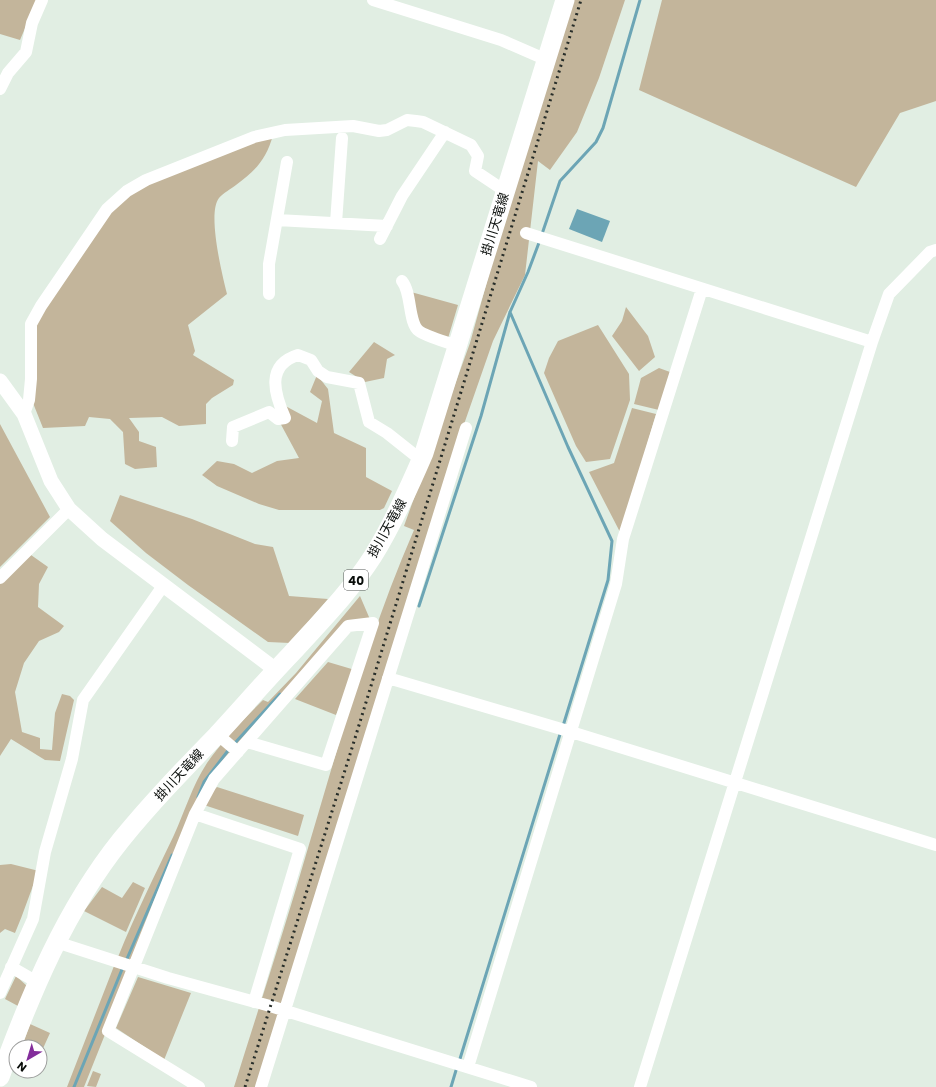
<svg xmlns="http://www.w3.org/2000/svg" width="936" height="1087" font-family="Poppins,'Noto Sans JP',sans-serif">
	<style>
		.green { fill: #c3b59b }
		.water { fill: #6ca5b5 }
		.lines { fill: none; stroke-linecap: round; stroke-linejoin: round }
		.stream { stroke: #6ca5b5; stroke-width: 3 }
		.minor { stroke: #fff; stroke-width: 12 }
		.tertiary { stroke: #fff; stroke-width: 15 }
		.primary { stroke: #fff; stroke-width: 19 }
		.rail { stroke: #272d29; stroke-width: 3; stroke-dasharray: 2 4; stroke-linecap: butt }
		.labels { text-anchor: middle; dominant-baseline: central; stroke-width: 3; stroke-linejoin: round; paint-order: stroke }
		.shield { fill: #fff; stroke: #535654; stroke-width: 1 }
		.shield-label { font-size: 12px; font-weight: bold; fill: #090d0a }
		.street-label { font-size: 13px; fill: #090d0a; stroke: #fff }
	</style>
	<rect width="100%" height="100%" fill="#e1eee3"/>
	<path class="green" d="M0,0H37L20,40L0,34Z
		M571,0H625L599,78L577,132L550,170L538,161L525,275L493,341L462,430L257,1087H234C259,1007 285,928 308,848C340,741 369,633 414,530L404,526L470,343L509,202Z
		M662,0H936V101L900,113L856,187L639,90Z
		M273,135C266,160 256,170 236,185C231,189 223,193 219,198C207,213 222,274 227,294L188,325L195,351L193,355L234,380L233,385L212,398L206,404V424L179,426L162,417L129,418L139,432V441L156,447L157,467L135,469L125,464L123,432L110,419L89,417L85,426L43,428L31,398V325L124,193Z
		M411,292L458,305L446,345L421,331Z
		M626,307L648,336L655,357L639,371L612,336L622,321Z
		M598,325L629,374L630,400L610,459L586,462L576,446L544,373L549,358L558,341Z
		M374,342L395,355L387,359L384,378L365,382L349,372Z
		M659,368L670,372L659,410L634,404L641,378Z
		M317,375L328,389L334,433L366,448V477L392,491L384,508L380,510H279L259,504L217,486L202,475L217,461L234,464L252,473L277,461L299,458L278,419V402L317,423L322,401L310,392Z
		M632,408L656,414L621,534L589,472L614,463Z
		M0,424L50,517L0,567Z
		M120,495L192,519L255,544L273,547L289,596L328,599L290,643L268,642L188,585L146,553L110,521Z
		M31,555L48,567L39,584L38,607L64,626L59,632L39,641L24,663L15,692L22,732L40,738V749L52,750L55,713L62,694L70,696L74,700L60,761L45,760L11,739L0,756V580Z
		M360,596L372,624L348,626L218,772L132,963L118,957C135,915 155,875 174,835C185,811 192,786 207,763C223,740 243,720 263,700L268,702L296,673Z
		M328,662L355,670L336,715L295,699Z
		M217,787L304,815L298,836L204,805L210,793Z
		M11,864L39,871C30,892 24,912 15,933L5,929L0,933V865Z
		M133,882L145,888L126,932L84,911L102,887L122,898Z
		M114,966L130,972L84,1087H67Z
		M16,976L27,986L18,1006L5,999Z
		M138,977L191,993L164,1060L116,1028Z
		M30,1024L50,1033L40,1055V1047H22Z
		M93,1071L101,1074L96,1087L87,1086Z"/>
	<path class="water" d="M577,209L610,221L602,242L569,229Z"/>
	<g class="lines">
		<path class="stream" d="M542,234L560,181L596,142L603,128L640,0
			M510,312L568,447L612,541L608,580L563,726
			M419,606L481,416L510,312L528,272L540,240
			M234,744L280,694
			M198,797L204,782L230,748
			M126,961L172,855
			M459,1062L561,731
			M74,1087L123,967
			M451,1087L457,1067"/>
		<path class="minor" d="M373,0L501,40L547,60
			M0,89L8,73L26,52L32,23L42,0
			M277,220L387,226
			M336,223L342,138
			M526,233L872,342
			M380,239L402,196L445,132
			M402,281C412,293 408,323 419,331C427,337 447,342 457,346
			M269,294V264L287,162
			M24,414L29,400L31,379V324L41,306L107,209L127,191L146,180L254,137L285,130L353,126L379,131L387,130L407,120L416,121L423,122L471,145L478,156L475,171L505,191
			M232,441L233,427L269,412L278,419L285,418C274,393 266,365 298,355L311,360L318,371L327,377L359,383L369,422L387,433L421,460
			M0,578L69,509
			M388,678L568,731L936,845
			M217,734L238,752
			M195,814L300,849L254,1002
			M56,942L168,978L270,1006L531,1087
			M11,967L37,982
			M0,993L33,919L45,852L72,759L83,700L163,586
			M468,1067L616,584L623,539L702,289
			M199,1087L108,1031L195,814L214,779L348,626L373,623L326,765L247,742
			M261,1087L466,428
			M640,1087L872,342L889,294L930,252L936,250"/>
		<path class="tertiary" d="M0,381L24,414L51,481L69,509L102,539L276,670"/>
		<path class="primary" d="M0,1077C31,993 65,910 121,840C151,803 184,769 217,735C242,708 266,680 292,653C320,622 350,592 373,556C393,524 409,488 424,453L565,0"/>
		<path class="rail" d="M245,1087L352,748L581,0"/>
	</g>
	<g class="labels">
		<rect class="shield" x="344" y="570" width="24" height="20" rx="3"/>
		<g class="shield-label">
			<text x="356" y="580">40</text>
		</g>
		<g class="street-label">
			<text transform="translate(495 224) rotate(-73)">掛川天竜線</text>
			<text transform="translate(387 528) rotate(-61)">掛川天竜線</text>
			<text transform="translate(179 775) rotate(-47)">掛川天竜線</text>
		</g>
	</g>
	<g transform="translate(28 1059) rotate(218)"><circle r="19" fill="#ffffff" stroke="#9d9e9d"/>
	<path d="M0-3L7 15L0 10L-7 15Z" fill="#832d9b"/>
	<text y="-6" font-size="11" font-weight="bold" text-anchor="middle" fill="#090d0a">N</text>
	</g>
</svg>
